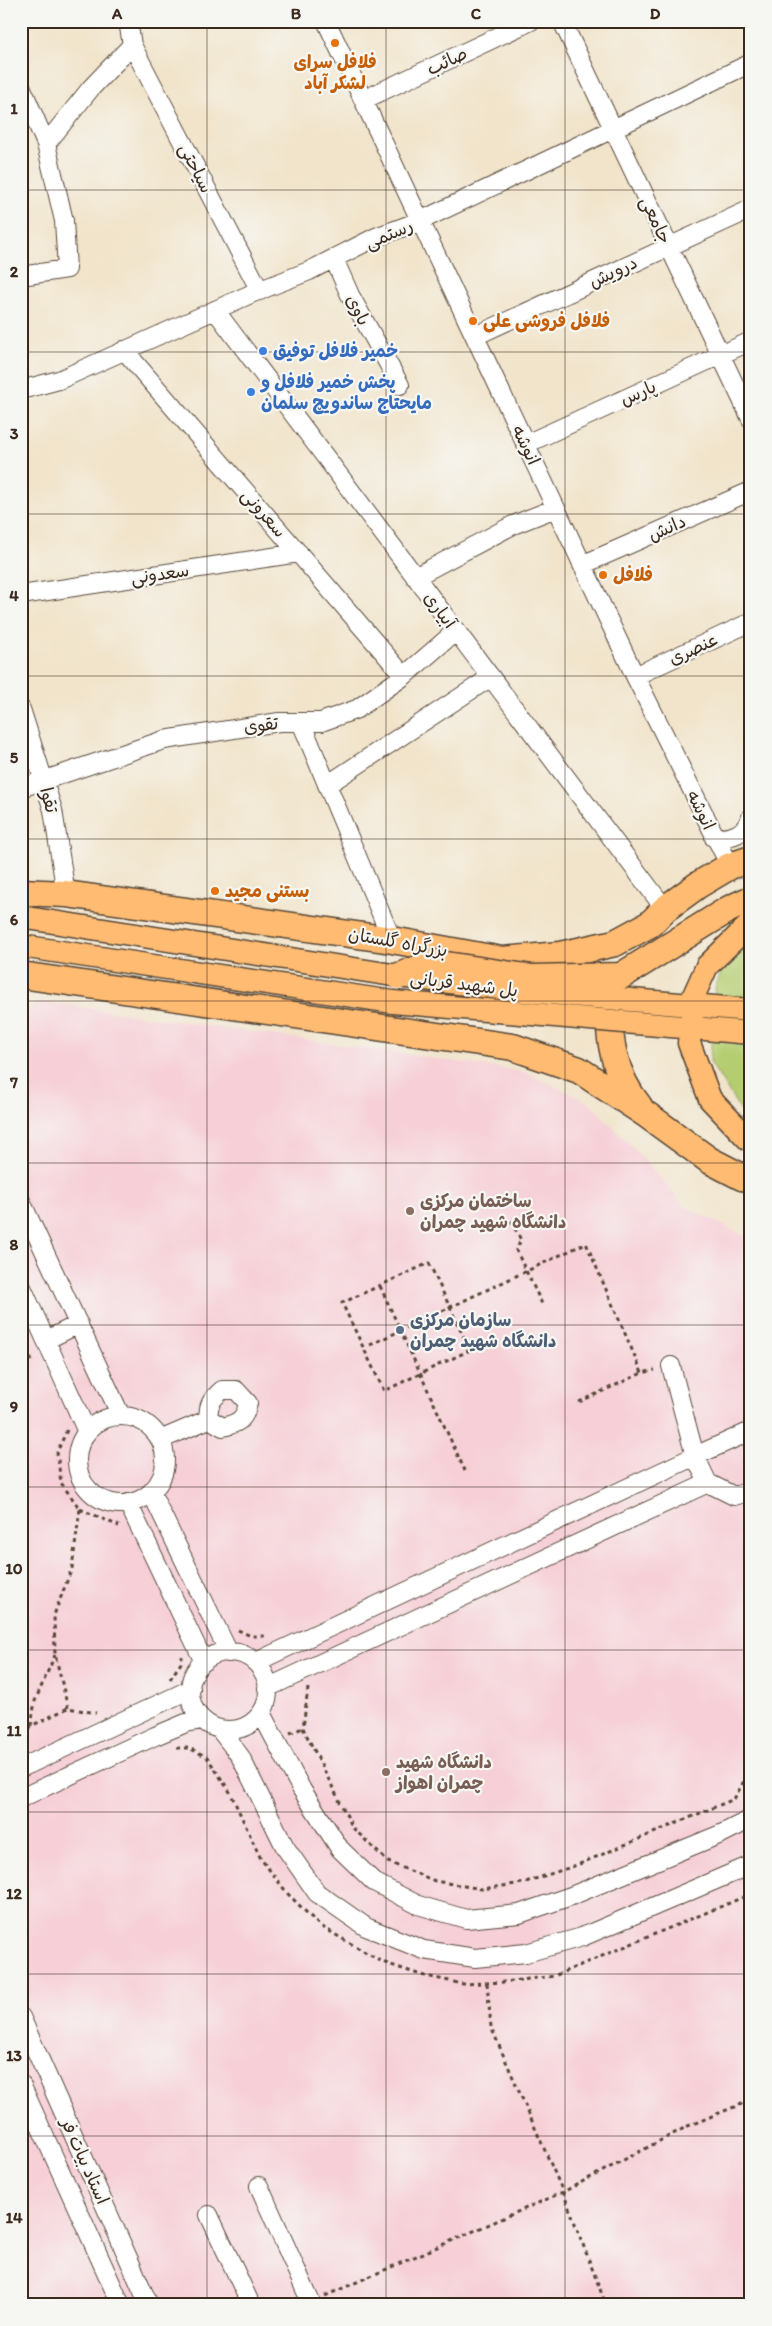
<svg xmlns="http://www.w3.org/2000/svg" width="772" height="2326" font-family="Itim,'Playpen Sans Arabic',sans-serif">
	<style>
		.built { fill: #f6cfd7 }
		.green { fill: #b5cd71; stroke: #787c48 }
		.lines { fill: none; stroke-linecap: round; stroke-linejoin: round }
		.minor-casing { stroke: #564638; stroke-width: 20 }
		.major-casing { stroke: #564638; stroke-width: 25 }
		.highway-casing { stroke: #564638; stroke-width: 29 }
		.path { stroke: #564638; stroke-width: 3; stroke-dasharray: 4 4; stroke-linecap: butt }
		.minor { stroke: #fff; stroke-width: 18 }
		.major { stroke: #febb71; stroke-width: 22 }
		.highway { stroke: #febb71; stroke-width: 26 }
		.major-bridge-casing { stroke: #564638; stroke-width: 25; stroke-linecap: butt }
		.highway-bridge-casing { stroke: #564638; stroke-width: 29; stroke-linecap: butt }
		.major-bridge { stroke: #febb71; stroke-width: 22 }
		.highway-bridge { stroke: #febb71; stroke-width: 26 }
		.grid { fill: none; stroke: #3b2a1e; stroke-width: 1; stroke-opacity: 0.55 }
		.food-dot { fill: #e8710a; stroke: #f6f6f2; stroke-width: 2 }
		.shop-dot { fill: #3f7fe0; stroke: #f6f6f2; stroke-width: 2 }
		.education-dot { fill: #8d6e63; stroke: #f6f6f2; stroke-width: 2 }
		.service-dot { fill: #5c6f8a; stroke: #f6f6f2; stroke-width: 2 }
		.labels { text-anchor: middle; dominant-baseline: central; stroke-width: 4.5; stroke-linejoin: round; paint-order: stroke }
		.street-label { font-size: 18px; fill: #3b2a1e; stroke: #f6f6f2 }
		.food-label { font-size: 18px; font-weight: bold; fill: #c56008; stroke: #f6f6f2; text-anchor: start }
		.shop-label { font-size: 18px; font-weight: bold; fill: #366cbe; stroke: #f6f6f2; text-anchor: start }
		.education-label { font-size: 18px; font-weight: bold; fill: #785e54; stroke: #f6f6f2; text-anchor: start }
		.service-label { font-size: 18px; font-weight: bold; fill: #4e5e75; stroke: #f6f6f2; text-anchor: start }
		.neatline { fill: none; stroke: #3b2a1e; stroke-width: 2 }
		.grid-label { font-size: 16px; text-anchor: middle; font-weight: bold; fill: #3b2a1e }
	</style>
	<rect width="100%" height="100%" fill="#f6f6f2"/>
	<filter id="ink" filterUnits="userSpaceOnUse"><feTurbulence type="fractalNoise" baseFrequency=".02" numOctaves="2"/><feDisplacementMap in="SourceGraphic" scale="10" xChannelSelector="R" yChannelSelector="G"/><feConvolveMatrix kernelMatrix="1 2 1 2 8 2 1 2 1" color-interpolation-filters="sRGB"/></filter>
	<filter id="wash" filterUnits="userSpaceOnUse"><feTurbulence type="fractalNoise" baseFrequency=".0096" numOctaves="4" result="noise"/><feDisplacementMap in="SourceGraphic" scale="20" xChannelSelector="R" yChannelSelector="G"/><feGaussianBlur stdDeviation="1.12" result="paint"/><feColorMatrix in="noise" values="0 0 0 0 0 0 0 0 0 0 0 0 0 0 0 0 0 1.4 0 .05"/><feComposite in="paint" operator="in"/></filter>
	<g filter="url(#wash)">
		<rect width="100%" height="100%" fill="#f1e4cb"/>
		<path class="built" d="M39,1001L525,1072L588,1102L642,1157L684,1206L751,1239V2305H21V1016Z"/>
		<path class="green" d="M751,940V1127L710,1062L715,988L731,948Z"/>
	</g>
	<g filter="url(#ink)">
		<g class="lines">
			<defs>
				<path id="minor" d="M326,21L635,676L730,866
					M562,21L751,419
					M132,45L260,291
					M21,86L46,144L64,221L67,269L21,276
					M363,100L531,21
					M46,144L91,88L132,45L128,21
					M334,259L350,295L400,385
					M215,310L665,909
					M475,336L751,209
					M124,350L404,676
					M21,390L59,380L253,293L309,271L376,237L420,221L751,63
					M526,444L751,341
					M582,565L751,491
					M415,577L513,525L556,508
					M21,595L299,553
					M635,676L751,622
					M21,709L53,810L66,894
					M301,722L392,940
					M327,785L491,677
					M21,788L164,740L279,722H321L357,709L404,676L456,631
					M714,838C732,838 744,835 751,817
					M21,1201L121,1416
					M21,1285L87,1432
					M46,1340L79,1324
					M222,1390H236L248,1403C245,1419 239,1423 223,1427L209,1419C207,1405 212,1399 222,1390Z
					M77 1460a44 44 0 1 1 88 0a44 44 0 1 1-88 0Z
					M751,1431L695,1456L708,1483L734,1496L751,1491
					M160,1440L209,1419
					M151,1492L229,1653
					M128,1503L204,1662
					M190 1691a39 39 0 1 1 78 0a39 39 0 1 1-78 0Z
					M256,1662L695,1456L671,1366
					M267,1688L708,1483
					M261,1713L302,1790L340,1849L374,1882L418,1905L466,1919L519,1914L571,1896L721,1834L751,1819
					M220,1730L240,1756L285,1847L317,1893L366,1927L424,1950L475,1958L526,1953L582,1937L751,1865
					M21,1768L191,1689
					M21,1798L155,1736L186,1723L202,1720
					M21,2017L149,2305
					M21,2084L121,2305
					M259,2186L312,2305
					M209,2215L251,2305"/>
				<path id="major" d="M21,917L399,976
					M21,946L393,1002"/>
				<path id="highway" d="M21,892L66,894L392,940L502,960L560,955L615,943L650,924L665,909L698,885L730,866L751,859
					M21,975L513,1047L579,1070L647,1115L709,1160L742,1177L751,1179
					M612,997C605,1034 615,1077 639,1106"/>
			</defs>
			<use href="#minor" class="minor-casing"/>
			<use href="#major" class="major-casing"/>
			<use href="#highway" class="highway-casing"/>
			<path class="path" d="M511,1221L521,1240L516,1250L542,1304
				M429,1263L470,1350L384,1391L342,1303Z
				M380,1286L465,1471
				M370,1345L586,1243L642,1373L655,1370
				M21,1363L32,1359L36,1360
				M579,1402L642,1373
				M67,1430L57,1452L61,1483L80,1509L72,1568L54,1615L55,1654L68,1708
				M80,1509L119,1526
				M238,1630L251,1636H268
				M170,1679L181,1663L182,1656
				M308,1688L303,1728L353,1828L388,1862L435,1881L482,1889L523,1883L577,1865L734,1799L744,1781L751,1778
				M31,1726L35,1701L55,1655
				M290,1733L303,1728
				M21,1743L31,1726L68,1708L96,1713
				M176,1748H189L207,1757L230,1792L261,1859L288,1894L319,1925L382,1962L421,1975L463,1984L505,1982L554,1976L751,1894
				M487,1983L491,2027L563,2192L606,2305
				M325,2296L563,2192L688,2126L751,2100"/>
			<use href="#minor" class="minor"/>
			<use href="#major" class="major"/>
			<use href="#highway" class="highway"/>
			<defs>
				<path id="major-bridge" d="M751,923L707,966L694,995L689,1043L710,1099L751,1142
					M399,976L524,991L751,1010
					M393,1002L751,1033"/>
				<path id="highway-bridge" d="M399,976L433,963L532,978L621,976L729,909L751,899"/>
			</defs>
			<use href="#major-bridge" class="major-bridge-casing"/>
			<use href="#highway-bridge" class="highway-bridge-casing"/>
			<use href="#major-bridge" class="major-bridge"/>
			<use href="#highway-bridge" class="highway-bridge"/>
		</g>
	</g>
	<path class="grid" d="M207,21V2305M386,21V2305M565,21V2305M21,190H751M21,352H751M21,514H751M21,676H751M21,839H751M21,1001H751M21,1163H751M21,1325H751M21,1487H751M21,1650H751M21,1812H751M21,1974H751M21,2136H751"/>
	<g class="food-dot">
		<circle cx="335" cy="43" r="5"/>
		<circle cx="473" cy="321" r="5"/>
		<circle cx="603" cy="575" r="5"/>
		<circle cx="215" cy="891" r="5"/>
	</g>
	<g class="shop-dot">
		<circle cx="263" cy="351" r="5"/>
		<circle cx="251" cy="392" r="5"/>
	</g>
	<g class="education-dot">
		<circle cx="410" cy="1211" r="5"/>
		<circle cx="386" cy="1772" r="5"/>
	</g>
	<circle class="service-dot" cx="400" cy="1330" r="5"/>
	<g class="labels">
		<g class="street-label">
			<text transform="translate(447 61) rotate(-25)">صائب</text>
			<text transform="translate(196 168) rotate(63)">سیاحتی</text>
			<text transform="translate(656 220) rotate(65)">جامعی</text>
			<text transform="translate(389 234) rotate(-23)">رستمی</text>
			<text transform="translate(613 272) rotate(-25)">درویش</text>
			<text transform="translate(358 310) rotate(63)">باوی</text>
			<text transform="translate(638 393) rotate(-24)">پارس</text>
			<text transform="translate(526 445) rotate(65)">انوشه</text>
			<text transform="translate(264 513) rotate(49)">سعرونی</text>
			<text transform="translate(667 528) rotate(-24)">دانش</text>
			<text transform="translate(160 574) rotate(-8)">سعدونی</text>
			<text transform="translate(440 610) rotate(53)">آبیاری</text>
			<text transform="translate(693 649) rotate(-25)">عنصری</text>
			<text transform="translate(261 725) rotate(-7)">تقوی</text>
			<text transform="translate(49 800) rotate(75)">تقوا</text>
			<text transform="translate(701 810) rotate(64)">انوشه</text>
			<text transform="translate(398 942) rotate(10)">بزرگراه گلستان</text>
			<text transform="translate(464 984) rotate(7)">پل شهید قربانی</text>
			<text transform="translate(85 2161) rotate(66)">استاد بیات فر</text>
		</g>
		<g class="food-label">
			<text x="335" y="62" text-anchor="middle">فلافل سرای<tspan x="335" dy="21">لشکر آباد</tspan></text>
			<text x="483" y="321">فلافل فروشی علی</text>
			<text x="613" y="575">فلافل</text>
			<text x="225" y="891">بستنی مجید</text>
		</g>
		<g class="shop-label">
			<text x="273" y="351">خمیر فلافل توفیق</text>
			<text x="261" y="382">پخش خمیر فلافل و<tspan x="261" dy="21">مایحتاج ساندویچ سلمان</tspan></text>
		</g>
		<g class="education-label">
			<text x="420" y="1201">ساختمان مرکزی<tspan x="420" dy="21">دانشگاه شهید چمران</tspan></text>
			<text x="396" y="1762">دانشگاه شهید<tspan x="396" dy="21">چمران اهواز</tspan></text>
		</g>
		<g class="service-label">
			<text x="410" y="1320">سازمان مرکزی<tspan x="410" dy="21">دانشگاه شهید چمران</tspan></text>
		</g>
	</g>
	<rect width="772" height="2326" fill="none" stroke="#f6f6f2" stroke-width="55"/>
	<rect x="28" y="28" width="716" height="2270" class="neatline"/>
	<g class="grid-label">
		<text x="117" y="19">A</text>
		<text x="296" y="19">B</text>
		<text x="476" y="19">C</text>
		<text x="655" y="19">D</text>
		<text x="14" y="114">1</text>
		<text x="14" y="277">2</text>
		<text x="14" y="439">3</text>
		<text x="14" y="601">4</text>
		<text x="14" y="763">5</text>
		<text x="14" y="925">6</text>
		<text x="14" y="1088">7</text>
		<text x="14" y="1250">8</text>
		<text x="14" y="1412">9</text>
		<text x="14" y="1574">10</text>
		<text x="14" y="1736">11</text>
		<text x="14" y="1899">12</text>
		<text x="14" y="2061">13</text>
		<text x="14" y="2223">14</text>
	</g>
</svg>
